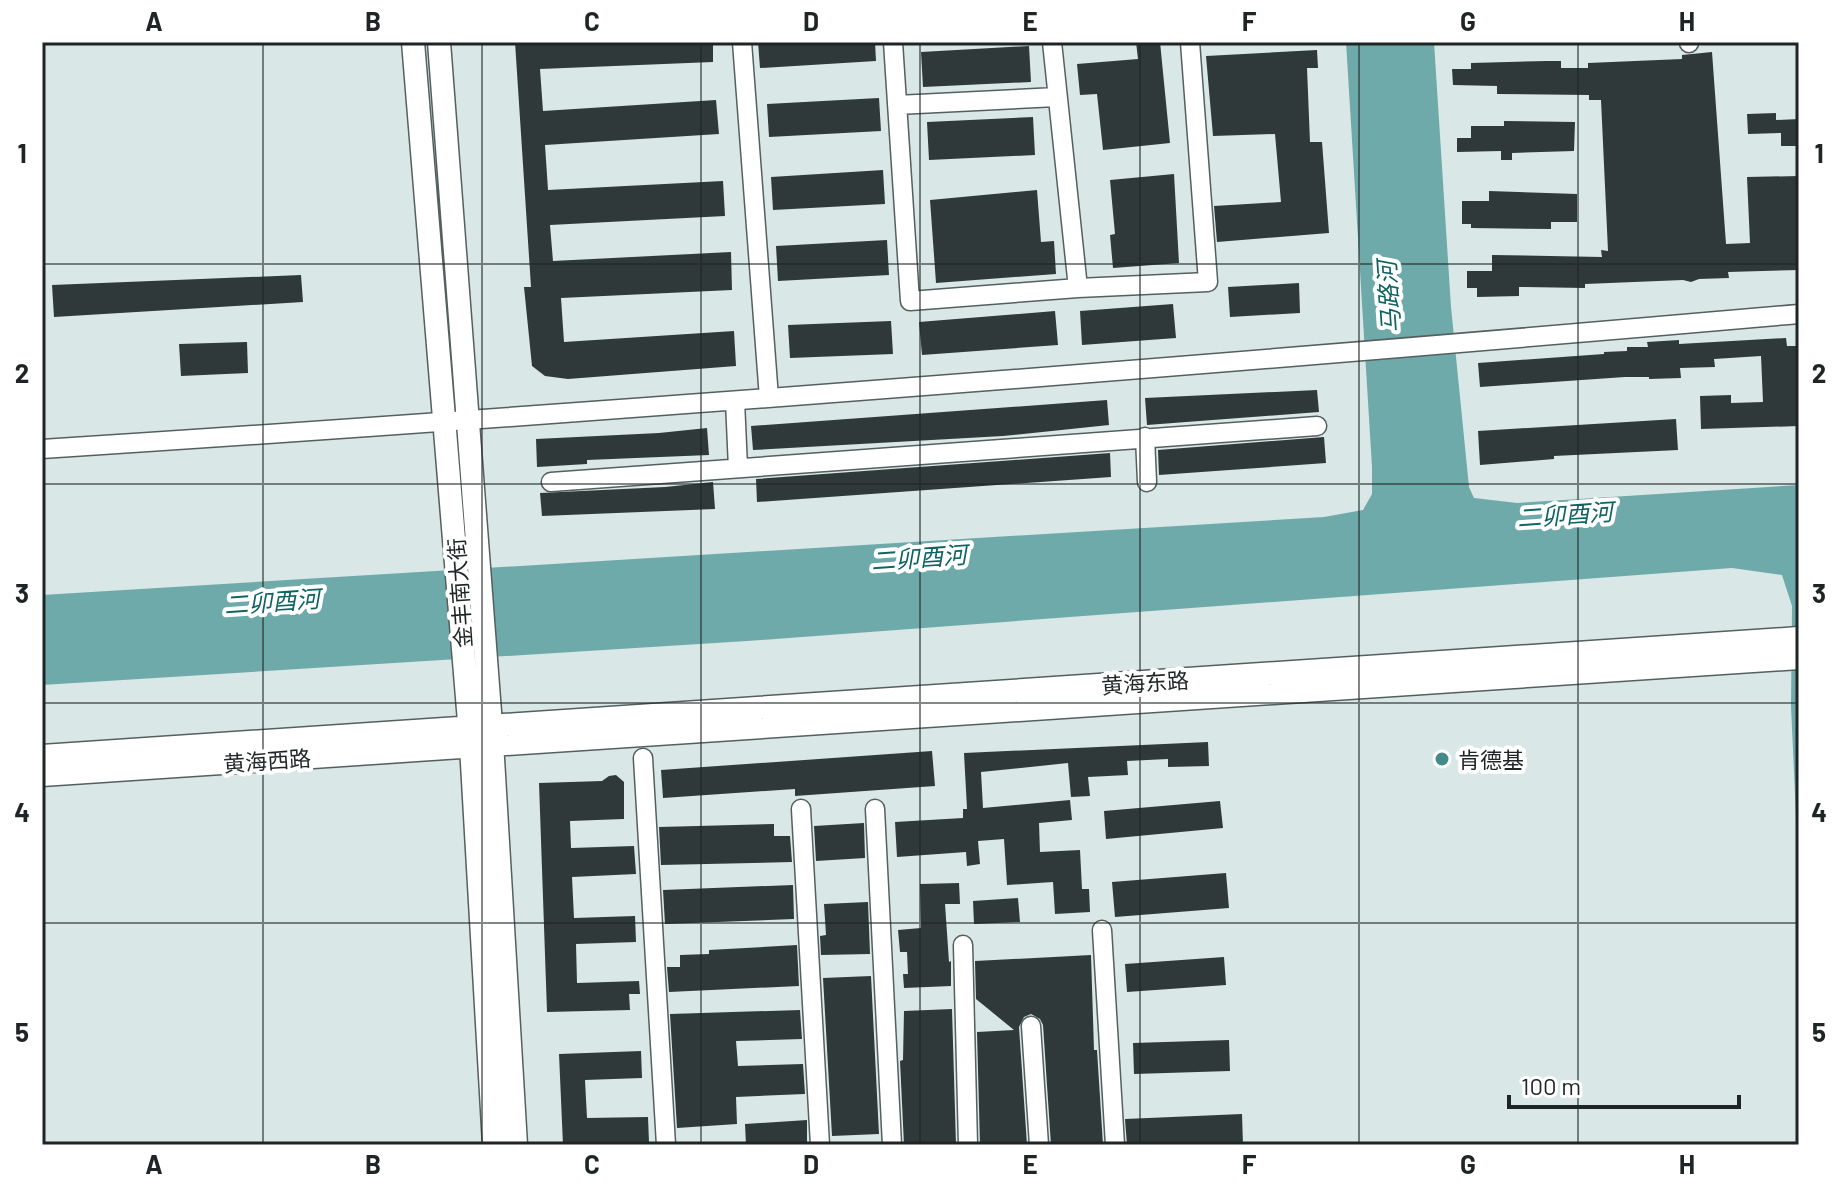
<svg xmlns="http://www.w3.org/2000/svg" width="1841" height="1187" font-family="Barlow,'Noto Sans SC',sans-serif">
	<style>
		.water { fill: #6faaaa }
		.building { fill: #2f3939 }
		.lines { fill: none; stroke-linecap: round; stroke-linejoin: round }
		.minor-casing { stroke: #545f5f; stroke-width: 21 }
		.major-casing { stroke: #545f5f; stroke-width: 25 }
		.minor { stroke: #fff; stroke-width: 18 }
		.major { stroke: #fff; stroke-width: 22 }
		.grid { fill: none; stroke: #1f2424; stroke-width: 2; stroke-opacity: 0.55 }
		.poi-dot { fill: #438b8b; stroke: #fff; stroke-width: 3 }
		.labels { text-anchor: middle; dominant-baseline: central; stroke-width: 8; stroke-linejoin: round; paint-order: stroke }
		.street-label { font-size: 22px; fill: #1f2424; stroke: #fff }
		.poi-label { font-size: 22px; fill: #1f2424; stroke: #fff; text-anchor: start }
		.water-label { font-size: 24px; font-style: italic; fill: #0f6363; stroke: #fff }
		.neatline { fill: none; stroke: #1f2424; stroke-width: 3 }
		.grid-label { font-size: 26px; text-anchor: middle; font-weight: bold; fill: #1f2424 }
	</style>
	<rect width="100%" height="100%" fill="#dae7e7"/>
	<path class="water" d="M1346,42H1434L1451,307L1469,487L1474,498L1517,503L1799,485V883L1791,706L1792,606L1782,575L1732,568L747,641L42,685V595L1324,517L1363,510L1372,494V467Z"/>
	<path class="building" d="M515,42H713V62L540,69L543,111L716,100L719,134L545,145L548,190L723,181L725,216L550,225L553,261L731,252L732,290L561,298L564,342L734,331L736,366L568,379L545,376L532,366L524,287H531Z
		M758,42H875L876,61L760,68Z
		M1136,42H1160L1170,143L1103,150L1097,94L1080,95L1077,64L1138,59Z
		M1029,46L1031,82L923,87L921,52Z
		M1317,50L1318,68H1307L1310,142H1322L1329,233L1217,242L1214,206L1281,202L1275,134L1213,136L1206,56Z
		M1712,52L1726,244L1750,243L1747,177L1799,176V270L1728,272L1729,278L1699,279L1691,282L1683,280L1585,284V288L1519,287V296L1477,297V288H1467V271H1492V255L1602,257L1601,250L1608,251L1601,100H1589V95L1497,94V86L1453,85L1452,69H1471V63L1547,61H1561V68H1588V63L1682,59V55Z
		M879,98L881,131L769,137L767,104Z
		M1776,113V120L1799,119V146H1781V133L1748,134L1747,114Z
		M1033,117L1035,155L929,160L927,122Z
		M1504,121L1575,122L1574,151L1512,153V160H1501V151L1457,152V138H1471V126H1504Z
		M883,170L885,204L773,210L771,177Z
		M1174,174L1179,263L1113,268L1110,235L1115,234L1110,180Z
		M1037,190L1041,242L1054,241L1056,274L936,283L930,200Z
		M1489,191L1577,194V222H1551V229L1471,228V224H1462V201H1489Z
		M887,240L889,275L778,281L776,246Z
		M301,275L303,302L54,317L52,285Z
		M1299,283L1300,313L1230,317L1228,287Z
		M1173,304L1176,338L1082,345L1080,311Z
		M1055,311L1058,345L922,355L919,322Z
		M891,321L893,354L790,358L788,325Z
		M1786,338L1787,346H1799V426L1701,429L1700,396L1731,395V403L1763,402L1761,356L1714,359L1715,367L1680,368L1681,378L1649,379V377H1625L1480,387L1478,363L1604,354V352L1627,351V347H1648L1647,342L1679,340V344Z
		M247,342L248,373L181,376L179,344Z
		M1317,390L1319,412L1147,425L1145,398Z
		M1107,400L1109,425L1003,436L753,450L751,426Z
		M1676,419L1678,450L1554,456V459L1480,465L1478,431Z
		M707,428L709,455L587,460V464L537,467L536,439L659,433Z
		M1324,437L1326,463L1159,475L1158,450Z
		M1110,453L1111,477L757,502L756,479Z
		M713,482L715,509L542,516L540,493L665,487Z
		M1208,742L1209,766L1168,767V759L1127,761L1128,775L1088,777L1090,796L1071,797L1068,763L981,772L983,808L1070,800L1072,820L1039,823L1040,852L1080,850L1082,889H1089L1090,912L1055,914L1053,882L1007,885L1004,839L978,841L980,864L967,866L966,852L897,857L895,822L963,818V809H967L964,753Z
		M932,751L935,786L795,796V789L663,798L661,770Z
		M616,775L624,782V819L570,821L571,848L634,846L636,874L572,877L574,918L635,916L636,942L576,944L577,983L639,981L640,994H629L630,1010L547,1012L539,783L602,781L609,776Z
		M1220,801L1223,828L1106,839L1104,811Z
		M864,823L865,858L816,861L814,826Z
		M774,824V836H790L792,862L661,865L659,827Z
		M1226,873L1229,908L1115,917L1112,882Z
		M959,883L960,904H945L949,962L951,961V986L904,988L903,974H908L907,952H900L898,930L921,928L920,884Z
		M793,885L794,919L665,924L663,890Z
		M1018,898L1020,922L974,924L973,901Z
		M868,902L870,954L821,955L820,936L826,935L824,904Z
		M797,945L799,986L669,992L667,967H680V955L709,954V950Z
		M1091,955L1094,1050H1097L1103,1145H1051L1043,1025L1040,1019L1031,1014L1024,1017L1019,1027L1027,1145H980L977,1032L1014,1030L976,999L975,961Z
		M1224,957L1226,985L1127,992L1125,964Z
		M871,976L879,1134L832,1136L823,978Z
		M952,1009L956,1145H904L900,1061L903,1060L904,1011Z
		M800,1010L802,1039L736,1041L738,1066L803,1064L805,1094L736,1097L737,1124L677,1128L670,1014Z
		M1229,1040L1230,1071L1134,1074L1133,1043Z
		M641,1051L642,1078L585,1080L587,1118L648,1117L649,1142L563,1145L559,1054Z
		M1242,1114L1243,1145H1127L1125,1119Z
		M807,1120V1145H746L745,1124Z"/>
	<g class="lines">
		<defs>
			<path id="minor" d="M742,42L769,398
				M893,42L910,301L1078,288L1208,282L1190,42
				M1052,42L1078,288
				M1689,43V42
				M897,105L1057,97
				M735,401L738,468
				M1145,437L1147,482
				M42,449C628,411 1214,365 1799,314
				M551,482L1317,426
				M643,758L666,1145
				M801,809L820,1145
				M875,809L892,1145
				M1102,930L1115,1145
				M963,945L968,1145
				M1031,1026L1039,1145"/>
			<path id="major" d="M413,42L471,746L494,1145
				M439,42L491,725L516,1145
				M42,756L1799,638
				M42,775L1799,658"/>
		</defs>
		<use href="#minor" class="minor-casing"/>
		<use href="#major" class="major-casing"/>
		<use href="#minor" class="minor"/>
		<use href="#major" class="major"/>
	</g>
	<path class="grid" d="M263,42V1145M482,42V1145M701,42V1145M920,42V1145M1140,42V1145M1359,42V1145M1578,42V1145M42,264H1799M42,484H1799M42,703H1799M42,923H1799"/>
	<circle class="poi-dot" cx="1442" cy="759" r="8"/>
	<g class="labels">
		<g class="street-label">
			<text transform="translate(459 593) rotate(-94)">金丰南大街</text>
			<text transform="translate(1145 682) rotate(-4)">黄海东路</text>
			<text transform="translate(267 760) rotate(-4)">黄海西路</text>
		</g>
		<g class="poi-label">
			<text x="1458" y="759">肯德基</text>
		</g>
		<g class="water-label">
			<text transform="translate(1388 297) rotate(-94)">马路河</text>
			<text transform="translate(1565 514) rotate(-4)">二卯酉河</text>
			<text transform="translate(919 557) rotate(-4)">二卯酉河</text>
			<text transform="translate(272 601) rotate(-4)">二卯酉河</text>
		</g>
	</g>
	<rect width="1841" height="1187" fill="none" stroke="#ffffff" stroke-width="88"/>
	<path d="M1509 1095v12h230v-12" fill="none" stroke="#1f2424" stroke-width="4"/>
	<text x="1521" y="1095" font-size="24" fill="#1f2424" stroke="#ffffff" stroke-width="6" paint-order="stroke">100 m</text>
	<rect x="44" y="44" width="1753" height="1099" class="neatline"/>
	<g class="grid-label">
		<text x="154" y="31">A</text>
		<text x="373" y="31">B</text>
		<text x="592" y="31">C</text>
		<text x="811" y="31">D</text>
		<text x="1030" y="31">E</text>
		<text x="1249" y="31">F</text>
		<text x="1468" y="31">G</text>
		<text x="1687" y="31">H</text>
		<text x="22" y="163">1</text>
		<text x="1819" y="163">1</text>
		<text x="22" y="383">2</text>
		<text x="1819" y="383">2</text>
		<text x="22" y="603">3</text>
		<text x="1819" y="603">3</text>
		<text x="22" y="822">4</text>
		<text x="1819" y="822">4</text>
		<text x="22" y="1042">5</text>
		<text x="1819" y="1042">5</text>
		<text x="154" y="1174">A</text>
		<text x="373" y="1174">B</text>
		<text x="592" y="1174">C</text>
		<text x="811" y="1174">D</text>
		<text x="1030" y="1174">E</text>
		<text x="1249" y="1174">F</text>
		<text x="1468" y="1174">G</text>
		<text x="1687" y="1174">H</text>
	</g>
</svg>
